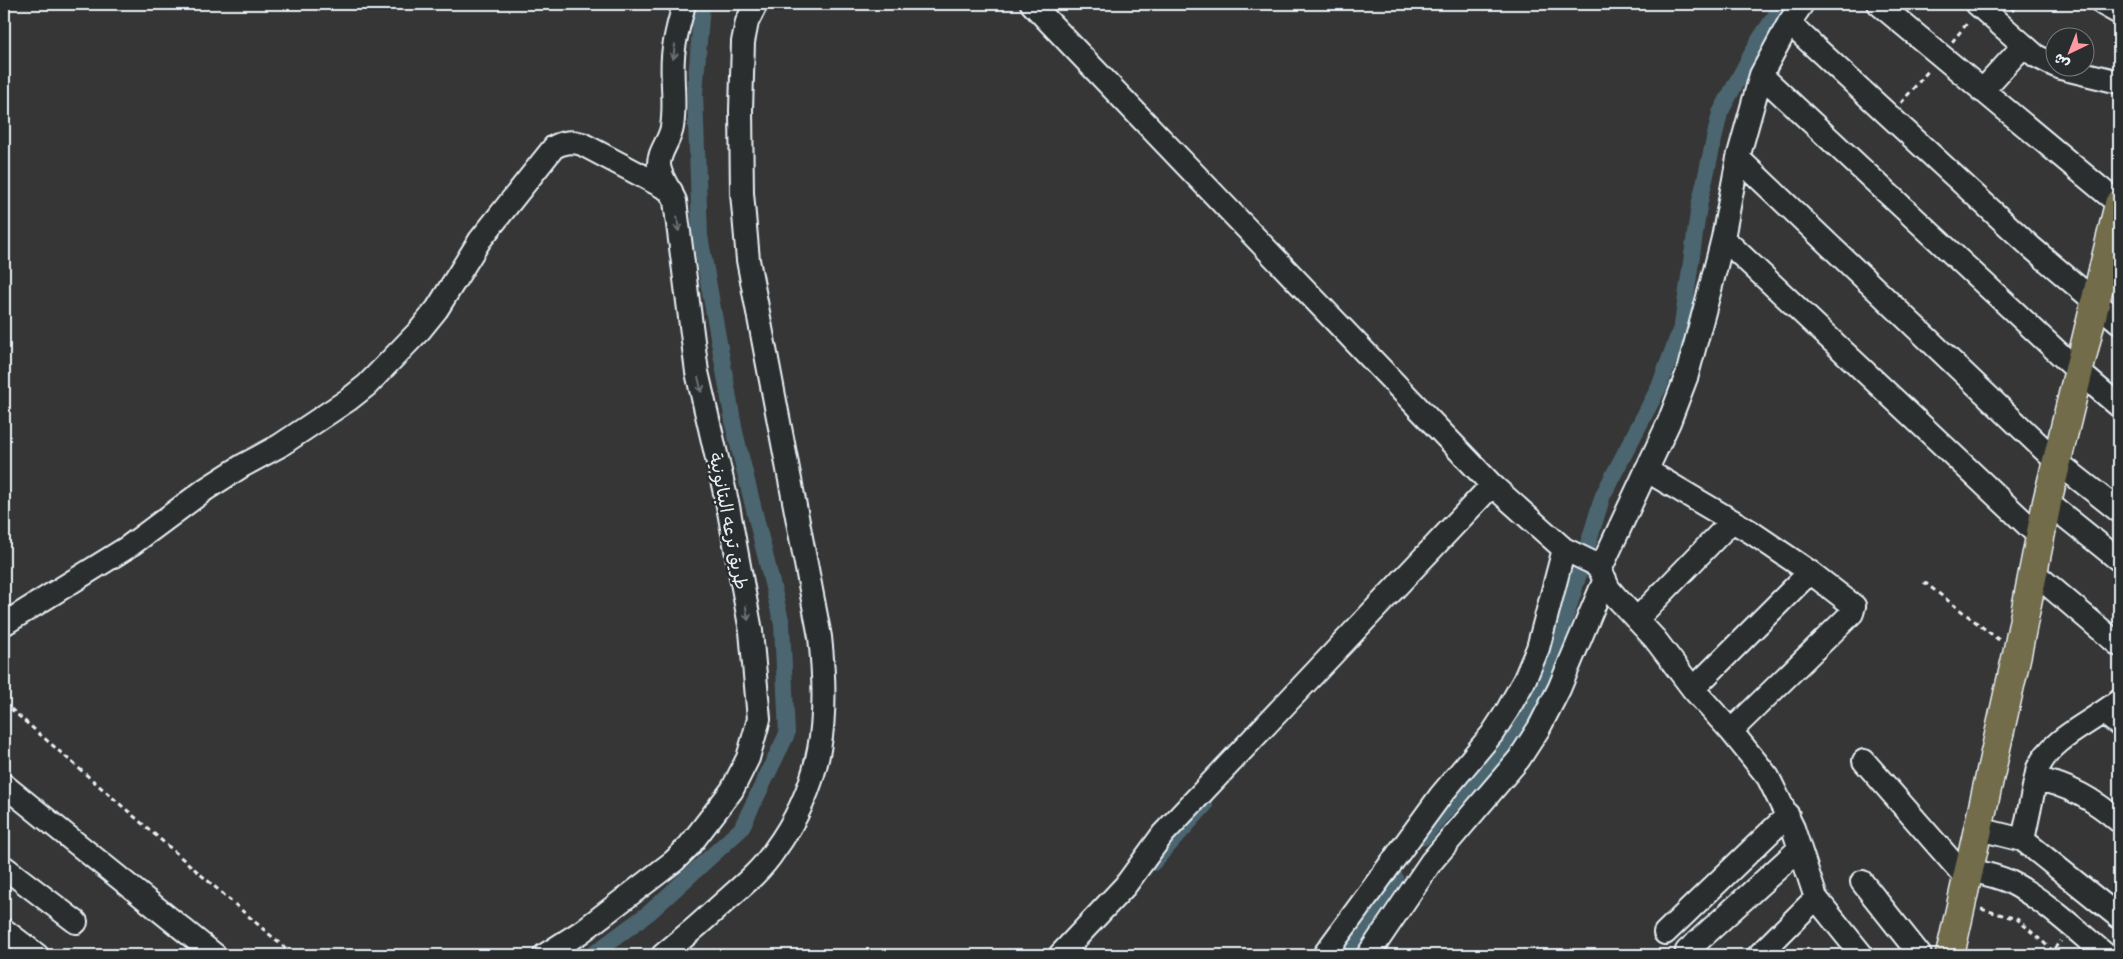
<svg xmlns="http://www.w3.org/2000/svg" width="2123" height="959" font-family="Delius,'Playpen Sans Arabic',sans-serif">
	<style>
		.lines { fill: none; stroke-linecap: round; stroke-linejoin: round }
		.canal { stroke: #4b6670; stroke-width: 16 }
		.minor-casing { stroke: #e8f1f8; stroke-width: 26 }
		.major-casing { stroke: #e8f1f8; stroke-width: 31 }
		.path { stroke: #e8f1f8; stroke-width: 3; stroke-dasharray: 5 4; stroke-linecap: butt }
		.minor { stroke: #2a2d2e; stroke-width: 22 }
		.major { stroke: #726c4b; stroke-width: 28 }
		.oneway { stroke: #6c7275 }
		.labels { text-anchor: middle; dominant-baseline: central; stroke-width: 5; stroke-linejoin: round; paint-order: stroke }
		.street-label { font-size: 18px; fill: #e8f1f8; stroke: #2a2d2e }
	</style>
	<rect width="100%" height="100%" fill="#373636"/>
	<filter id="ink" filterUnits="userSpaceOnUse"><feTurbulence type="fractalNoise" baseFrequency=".02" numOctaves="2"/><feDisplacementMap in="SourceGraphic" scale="10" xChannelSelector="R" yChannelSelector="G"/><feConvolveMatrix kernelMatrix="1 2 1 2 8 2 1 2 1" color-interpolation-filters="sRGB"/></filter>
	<g filter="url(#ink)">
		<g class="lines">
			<path class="canal" d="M1424,837L1437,820L1512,740L1544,677L1568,610L1603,495L1659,387L1682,325L1699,206L1720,113L1759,40L1783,4
				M1153,863L1205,805
				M592,955L650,912L741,829L787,734L782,624L735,432L700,236L695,93L702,4
				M1343,955L1395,877"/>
			<defs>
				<path id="minor" d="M1032,4L1492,485L1564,549L1593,563L1600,570L1609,589L1615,596L1655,639L1693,689L1731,731L1768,777L1793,828L1816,898L1862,955
					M1879,4L2119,204
					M1977,4L2036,56L2056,66
					M2103,4L2119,13
					M1789,23L2031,247L2119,322
					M2061,68L2119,82
					M1761,75L2078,371L2119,406
					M1982,91L2024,45
					M1738,158L2057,462L2119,511
					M1723,238L2039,536
					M1646,470L1751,532L1810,572L1854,606L1852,613L1731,731
					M2047,502L2119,560
					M1600,570L1669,422L1687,375L1712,282L1723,238L1738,158L1761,75L1789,23L1802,4
					M2033,572L2119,645
					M1637,619L1732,521
					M4,624L128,547L206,489L242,466L279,446L348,400L367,385L420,330L437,309L480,240L554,147C564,142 571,141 582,144L671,191
					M1693,689L1810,572
					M2119,701L2103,712L2119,725
					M1864,761L1967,879
					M2036,779C2069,785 2094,800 2119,821
					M4,785L215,955
					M1979,829L2023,840L2038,768C2050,742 2080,728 2103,712
					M2023,840L2119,917
					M4,867L76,922
					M1969,870C1982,873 1997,876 2010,882C2042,898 2078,932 2106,955
					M1862,882L1920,955
					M4,930L37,955
					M1665,933L1788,815
					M1687,951L1799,849
					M545,955L581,932L674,861L689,846L732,790L748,758L759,719L751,631L728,506L697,372L675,201C670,190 661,179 659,166C658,152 670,141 672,127C676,103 671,80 673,57C674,39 680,21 684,4
					M663,955C686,936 709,916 732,895C747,882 763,868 774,851C824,783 829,718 820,637L748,260L742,193L741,110L743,42L747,22L756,4
					M1060,955L1125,886L1163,834L1492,485
					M1324,955L1441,795L1492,734L1507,711L1524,681L1538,648L1564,549
					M1368,955L1431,862L1519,759L1539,728L1559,689L1605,579
					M1759,955L1816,898"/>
				<path id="major" d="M1950,955L2017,654L2047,502L2119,204"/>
			</defs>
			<use href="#minor" class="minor-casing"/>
			<use href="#major" class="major-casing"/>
			<path class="path" d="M2012,11L2018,4
				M1952,42L1969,21
				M1901,103L1929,70
				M1924,582L1999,640
				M4,703L293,955
				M1981,909L2017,919L2052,950
				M2048,955L2061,941"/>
			<use href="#minor" class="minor"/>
			<use href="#major" class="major"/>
		</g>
		<defs><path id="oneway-shaft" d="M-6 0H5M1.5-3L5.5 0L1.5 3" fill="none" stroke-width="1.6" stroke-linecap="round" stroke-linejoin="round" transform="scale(1.25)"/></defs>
		<g class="oneway">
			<use href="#oneway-shaft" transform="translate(674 52) rotate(98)"/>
			<use href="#oneway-shaft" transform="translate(678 224) rotate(84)"/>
			<use href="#oneway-shaft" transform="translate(700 385) rotate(77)"/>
			<use href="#oneway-shaft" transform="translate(747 613) rotate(79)"/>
		</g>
	</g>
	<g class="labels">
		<g class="street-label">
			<text transform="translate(729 521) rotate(79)">طريق ترعه البتانونية</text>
		</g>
	</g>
	<rect width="2123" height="959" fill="none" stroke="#2a2d2e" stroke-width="20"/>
	<rect x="10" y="10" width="2103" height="939" fill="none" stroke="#e8f1f8" stroke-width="2" filter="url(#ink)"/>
	<g transform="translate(2070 52) rotate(223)"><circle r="24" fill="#2a2d2e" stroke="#767b7f"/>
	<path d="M0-4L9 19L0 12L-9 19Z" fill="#ff9aa2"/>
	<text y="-8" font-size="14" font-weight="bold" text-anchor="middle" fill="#e8f1f8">ش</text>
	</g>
</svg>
